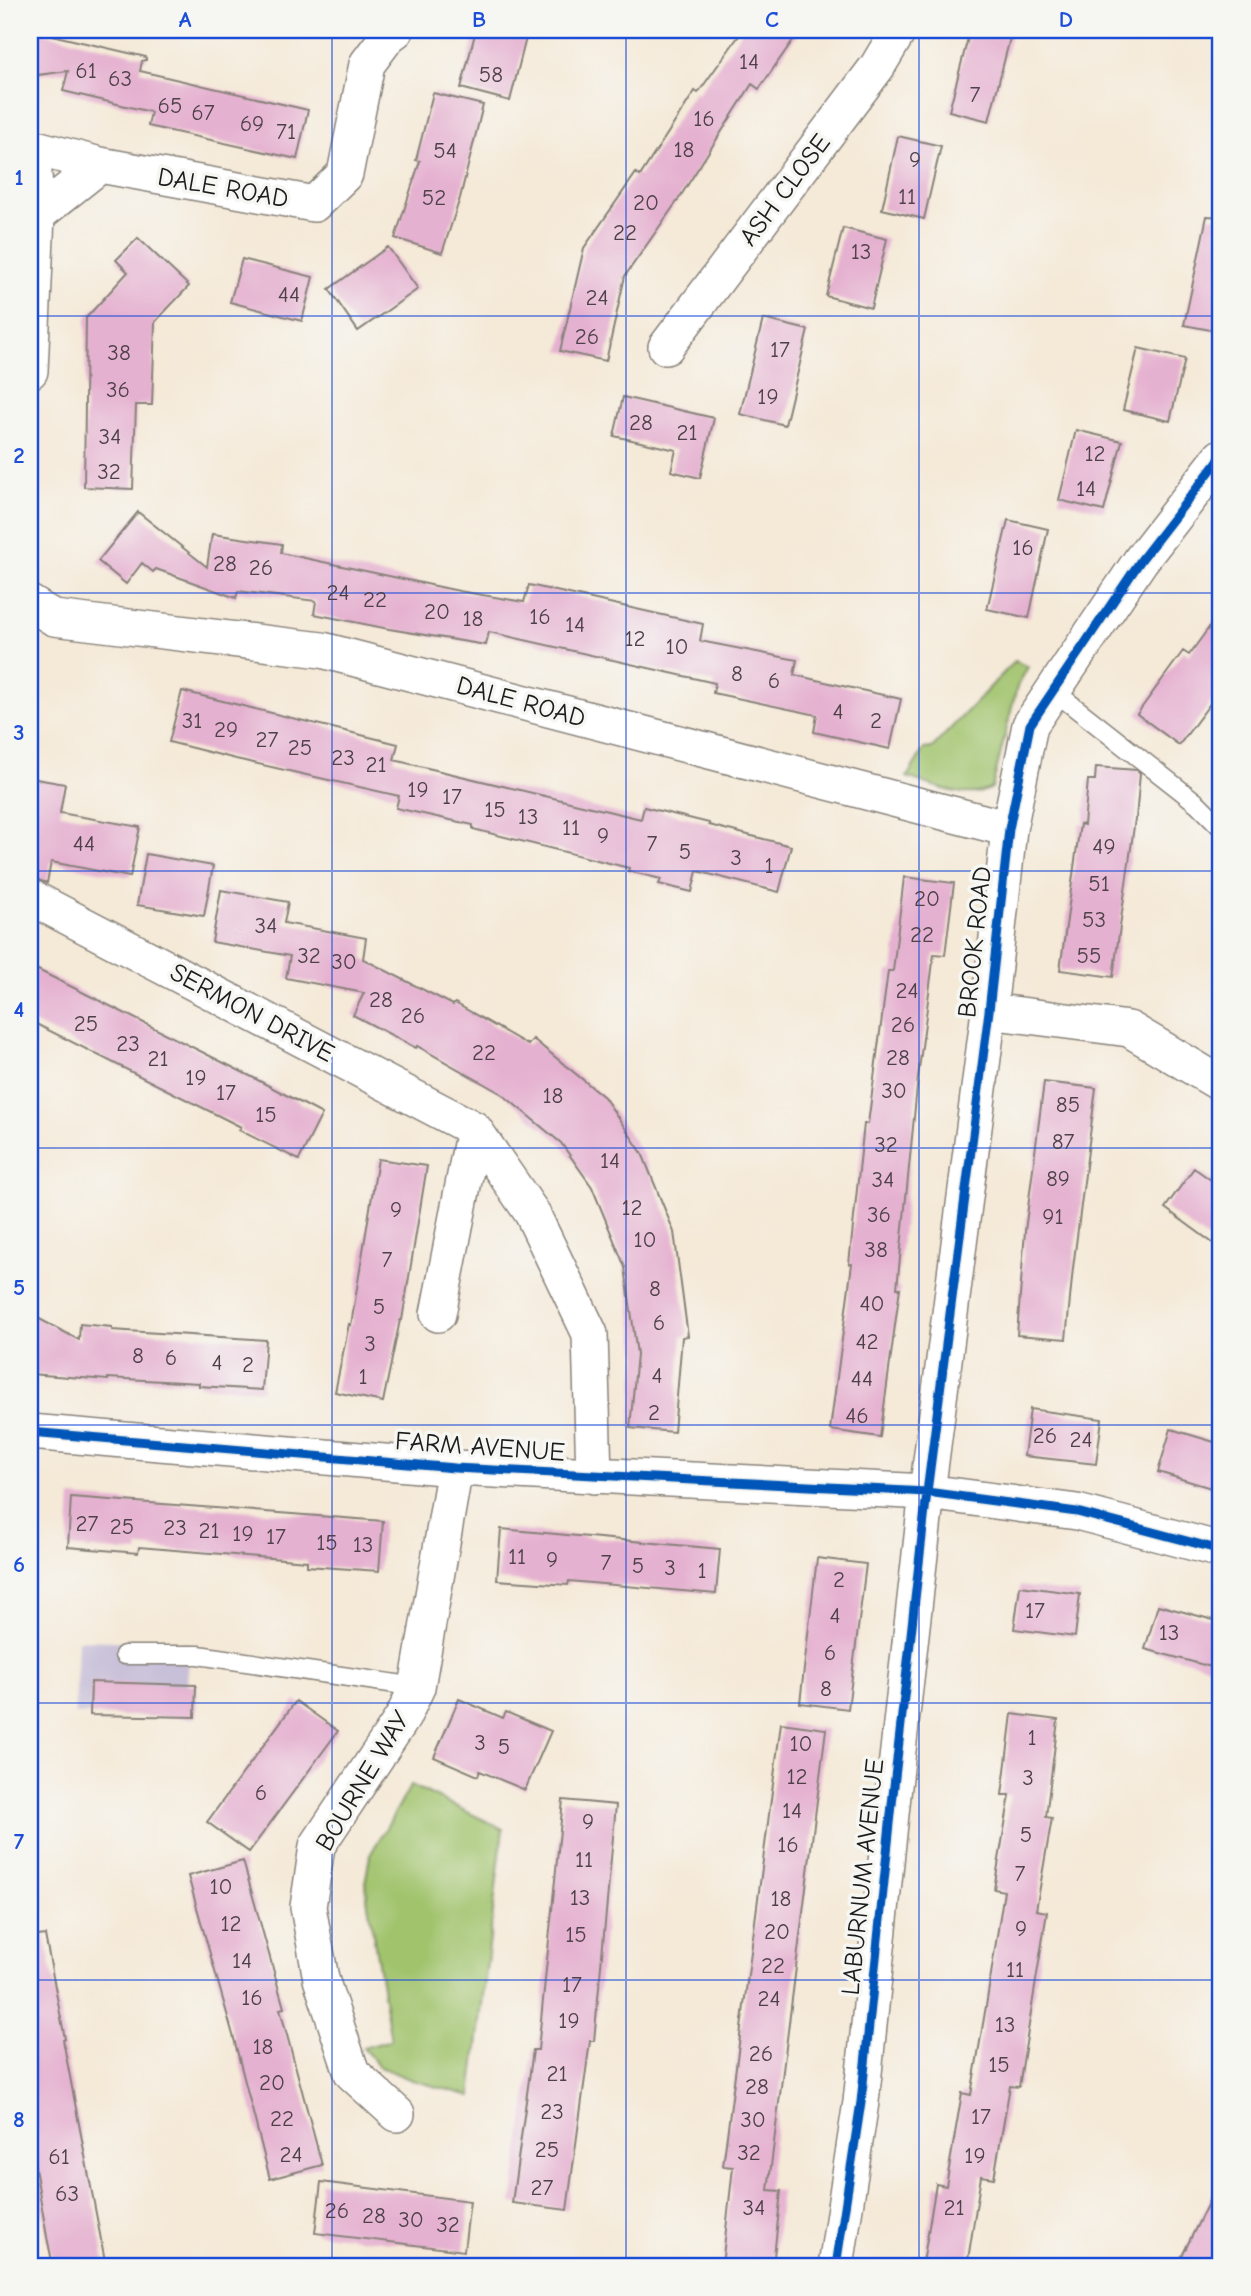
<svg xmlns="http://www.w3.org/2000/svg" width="1251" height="2296" font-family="'Comic Neue',sans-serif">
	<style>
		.industrial { fill: #c8bfd8 }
		.green { fill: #a0c36c; stroke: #5e7044; stroke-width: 2 }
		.building { fill: #e5b1d0 }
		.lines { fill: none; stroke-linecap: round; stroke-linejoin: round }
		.lane-casing { stroke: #88827a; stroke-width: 21 }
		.street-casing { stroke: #88827a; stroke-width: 38 }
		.lane { stroke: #fff; stroke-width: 18 }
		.street { stroke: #fff; stroke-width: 35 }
		.cycleway-casing { stroke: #f6f6f2; stroke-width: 13 }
		.cycleway { stroke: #0057b8; stroke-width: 9 }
		.grid { fill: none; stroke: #1d4ed8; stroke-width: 2; stroke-opacity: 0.55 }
		.labels { text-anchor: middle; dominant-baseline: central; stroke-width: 7; stroke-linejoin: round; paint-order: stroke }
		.number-label { font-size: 23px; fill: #4e4149 }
		.street-label { font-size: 26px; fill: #1c1c1c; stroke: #f6f6f2 }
		.neatline { fill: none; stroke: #1d4ed8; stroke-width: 2.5 }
		.grid-label { font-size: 23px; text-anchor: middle; font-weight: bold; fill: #1d4ed8 }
	</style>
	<rect width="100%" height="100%" fill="#f6f6f2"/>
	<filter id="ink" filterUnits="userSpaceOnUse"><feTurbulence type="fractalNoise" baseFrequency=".0143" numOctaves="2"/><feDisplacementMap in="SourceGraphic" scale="14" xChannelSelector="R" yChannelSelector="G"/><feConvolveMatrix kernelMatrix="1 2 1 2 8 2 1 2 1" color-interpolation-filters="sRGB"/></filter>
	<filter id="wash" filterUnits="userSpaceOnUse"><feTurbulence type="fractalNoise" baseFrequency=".00686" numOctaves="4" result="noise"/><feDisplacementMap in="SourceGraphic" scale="28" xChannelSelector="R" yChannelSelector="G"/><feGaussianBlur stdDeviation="1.57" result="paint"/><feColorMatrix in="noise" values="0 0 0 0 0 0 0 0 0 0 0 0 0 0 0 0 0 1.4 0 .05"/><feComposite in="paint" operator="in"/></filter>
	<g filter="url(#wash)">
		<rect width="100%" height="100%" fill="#f5e9d7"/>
		<path class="industrial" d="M78,1640L189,1643L187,1684L197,1685L196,1718L75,1714Z"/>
		<path class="green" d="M1015,661L1028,667L1017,687L992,788C966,802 933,785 907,777L924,749L932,748Z
			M411,1785L503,1829L471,2096L412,2080L380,2067L363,2048L391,2040L367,1898L366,1878L370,1855Z"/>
		<g id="blocks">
			<path class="building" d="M30,30L146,57V60L142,61L140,71L308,110L297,159L148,126L151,112L63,91L68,71L30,76Z
				M476,30H528L510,101L461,88Z
				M743,30H800L759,89L752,84L678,200L625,276L606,361L560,351L584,248L636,173L640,176L695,91L698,93Z
				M970,30H1012L989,121L949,111Z
				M433,93L483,105L460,198L442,253L395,238L420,161L416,160Z
				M898,136L941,146L924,219L882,209Z
				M1207,216L1221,217V332L1184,325Z
				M843,228L887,239L871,308L826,296Z
				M138,238L189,286L155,322L152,405H136L133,489L84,487L86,318L128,272L116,260Z
				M388,247L418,289L358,331L329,289Z
				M242,259L313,277L302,321L230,302Z
				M763,319L808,330L785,425L740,414Z
				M1138,348L1185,359L1170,421L1123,410Z
				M623,397L714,418L700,478L671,471L676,450L614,436Z
				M1076,430L1122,441L1104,511L1059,500Z
				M138,512L207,567L212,534L282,544L281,553L459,591L524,602L529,585L703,624L700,641L797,660L794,675L901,699L890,749L814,732L817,715L713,693L715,683L489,632L486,645L389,629L314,614L316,601L238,591L236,598L156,569L153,572L142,563L126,584L98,561Z
				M1008,520L1048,529L1029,618L987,609Z
				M1221,611V689L1179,745L1137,714L1183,651L1189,655Z
				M182,691L398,744L394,760L641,819L644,807L709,823V825L791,846L779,892L697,871L692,892L659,884L661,879L628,871L629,868L473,829V825L396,808L399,796L236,759L169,742Z
				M1096,767L1137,770L1140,773L1136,819H1135L1113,977L1060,970L1080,824L1084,825L1088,780H1095Z
				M30,778L65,784L60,813L140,827L130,877L51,862L47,883L30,877Z
				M146,854L213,866L204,916L137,905Z
				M904,877L954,883L945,955L934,954L918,1077L897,1288H900L880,1437L830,1430L852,1264H849L864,1124H868L888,971H893Z
				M221,890L288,902L284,923L366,938L363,959L453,1005L455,1003L528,1045L533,1039L604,1097L642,1153L674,1232L688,1336L682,1337L674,1432L630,1428L637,1354L625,1267L592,1187L561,1143L502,1094L417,1046L416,1048L353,1015L364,993L286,978L290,956L212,942Z
				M30,966L252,1077L322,1114L299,1160L239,1130L241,1127L30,1021Z
				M1044,1082L1096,1088L1073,1268L1066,1339L1017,1335L1025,1231Z
				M378,1159L427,1166L402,1320H400L383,1402L335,1392L349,1324L351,1325Z
				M1194,1168L1221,1187V1249L1165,1208Z
				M30,1314L79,1340L80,1324L112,1327V1330L266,1340L262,1390L199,1386V1383L108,1378V1380L30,1374Z
				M1030,1409L1102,1419L1096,1464L1024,1456Z
				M1171,1429L1221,1444V1491L1158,1472Z
				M71,1497L383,1521L379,1571L307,1566V1561L139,1547L138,1553L68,1547Z
				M501,1529L720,1549L716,1594L569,1581L568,1585L497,1580Z
				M817,1558L866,1564L848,1709L800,1703Z
				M1020,1586L1080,1594L1075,1637L1014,1629Z
				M1158,1605L1221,1622V1644L1215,1668L1145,1649Z
				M91,1682L196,1685L195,1717L90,1715Z
				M459,1699L503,1718L506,1712L551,1731L525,1790L480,1771L478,1776L434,1757Z
				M296,1701L338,1731L249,1852L207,1822Z
				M1012,1714L1058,1720L1046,1817L1052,1818L1036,1910L1047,1912L1019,2087L1010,2086L994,2178L981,2176L967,2266H942L923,2263L936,2184L946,2186L962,2093L971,2095L987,2000L1004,1891L994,1889L1010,1795H1002Z
				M781,1723L826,1729L768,2190L781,2191L773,2266H722L733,2167L723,2166Z
				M563,1800L616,1805L594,2041H590L567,2210L512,2203L533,2050H538Z
				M243,1861L284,2008L280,2009L322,2165L270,2179L233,2035L188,1876Z
				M45,1935L65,2039L63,2040L106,2266H53L47,2237L30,2139V1937Z
				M1221,2177V2266H1177Z
				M321,2182L470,2201L464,2251L315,2233Z"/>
		</g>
	</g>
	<g filter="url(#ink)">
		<use href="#blocks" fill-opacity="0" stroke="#88827a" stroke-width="2"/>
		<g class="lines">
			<defs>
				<path id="lane" d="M1054,691L1198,804L1221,827
					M124,1655H198L417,1687"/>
				<path id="street" d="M37,215L32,147L100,165
					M666,347L877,67L899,30
					M30,371L37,215L100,165L314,204L345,174L367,64L388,36L396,30
					M30,603L54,618L322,650L1009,829
					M30,897L474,1129L438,1314
					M989,1011L1129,1029L1221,1084
					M474,1129L532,1213L590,1334L594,1476
					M30,1432L455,1468L927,1492L1077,1512L1221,1550
					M397,2114L352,2073L321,1979L308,1907L317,1846L403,1717L417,1687L455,1468
					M836,2266L861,2102L893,1795L927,1492L989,1011L1009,829L1030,725L1141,560L1221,457"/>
			</defs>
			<use href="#lane" class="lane-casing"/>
			<use href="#street" class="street-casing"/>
			<use href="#lane" class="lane"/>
			<use href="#street" class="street"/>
			<defs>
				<path id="cycleway" d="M30,1432L455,1468L927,1492L1077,1512L1221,1550
					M836,2266L861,2102L893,1795L927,1492L989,1011L1009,829L1030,725L1141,560L1221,457"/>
			</defs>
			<use href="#cycleway" class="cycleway-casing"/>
			<use href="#cycleway" class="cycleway"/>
		</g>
	</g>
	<path class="grid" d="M332,30V2266M626,30V2266M919,30V2266M30,316H1221M30,593H1221M30,871H1221M30,1148H1221M30,1425H1221M30,1703H1221M30,1980H1221"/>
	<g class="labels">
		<g class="number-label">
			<text x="749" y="61">14</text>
			<text x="86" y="70">61</text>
			<text x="491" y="74">58</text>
			<text x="120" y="78">63</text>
			<text x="975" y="94">7</text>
			<text x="170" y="105">65</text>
			<text x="203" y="112">67</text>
			<text x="704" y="118">16</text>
			<text x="252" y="123">69</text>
			<text x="286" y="131">71</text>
			<text x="684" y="149">18</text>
			<text x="445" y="150">54</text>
			<text x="915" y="159">9</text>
			<text x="907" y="196">11</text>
			<text x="434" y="197">52</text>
			<text x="646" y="202">20</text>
			<text x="625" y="232">22</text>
			<text x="861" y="251">13</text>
			<text x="289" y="294">44</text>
			<text x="597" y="297">24</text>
			<text x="587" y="336">26</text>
			<text x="780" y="349">17</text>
			<text x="119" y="352">38</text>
			<text x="118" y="389">36</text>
			<text x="768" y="396">19</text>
			<text x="641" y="422">28</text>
			<text x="687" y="432">21</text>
			<text x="110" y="436">34</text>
			<text x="1095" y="453">12</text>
			<text x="109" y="471">32</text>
			<text x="1086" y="488">14</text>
			<text x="1023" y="547">16</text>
			<text x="225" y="563">28</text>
			<text x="261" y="567">26</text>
			<text x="338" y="592">24</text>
			<text x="375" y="599">22</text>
			<text x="437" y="611">20</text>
			<text x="540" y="616">16</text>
			<text x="473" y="618">18</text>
			<text x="575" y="624">14</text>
			<text x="635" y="638">12</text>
			<text x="677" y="646">10</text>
			<text x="737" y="673">8</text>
			<text x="774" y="680">6</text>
			<text x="838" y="711">4</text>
			<text x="192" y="720">31</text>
			<text x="876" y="720">2</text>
			<text x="226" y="729">29</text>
			<text x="267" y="739">27</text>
			<text x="300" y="747">25</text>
			<text x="343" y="757">23</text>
			<text x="376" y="764">21</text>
			<text x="418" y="789">19</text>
			<text x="452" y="796">17</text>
			<text x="495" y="809">15</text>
			<text x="528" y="816">13</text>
			<text x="571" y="827">11</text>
			<text x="603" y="835">9</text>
			<text x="84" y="843">44</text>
			<text x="652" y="843">7</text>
			<text x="1104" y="846">49</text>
			<text x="685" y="851">5</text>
			<text x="736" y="857">3</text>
			<text x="769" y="865">1</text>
			<text x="1099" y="883">51</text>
			<text x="927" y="898">20</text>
			<text x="1094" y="919">53</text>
			<text x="266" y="925">34</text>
			<text x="922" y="934">22</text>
			<text x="309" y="955">32</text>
			<text x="1089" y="955">55</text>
			<text x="344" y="961">30</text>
			<text x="907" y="990">24</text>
			<text x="381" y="999">28</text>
			<text x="413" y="1015">26</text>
			<text x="86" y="1023">25</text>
			<text x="903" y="1024">26</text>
			<text x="128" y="1043">23</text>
			<text x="484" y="1052">22</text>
			<text x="898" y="1057">28</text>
			<text x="158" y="1058">21</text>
			<text x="196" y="1077">19</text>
			<text x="894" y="1090">30</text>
			<text x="226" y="1092">17</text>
			<text x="553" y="1095">18</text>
			<text x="1068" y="1104">85</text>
			<text x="266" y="1114">15</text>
			<text x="1063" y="1141">87</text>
			<text x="886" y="1144">32</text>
			<text x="610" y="1160">14</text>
			<text x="1058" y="1178">89</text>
			<text x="883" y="1179">34</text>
			<text x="632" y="1207">12</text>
			<text x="396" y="1209">9</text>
			<text x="879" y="1214">36</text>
			<text x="1053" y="1216">91</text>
			<text x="645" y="1239">10</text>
			<text x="876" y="1249">38</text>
			<text x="387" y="1259">7</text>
			<text x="655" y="1288">8</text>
			<text x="872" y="1303">40</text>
			<text x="379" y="1306">5</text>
			<text x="659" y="1322">6</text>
			<text x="867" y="1341">42</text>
			<text x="370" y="1343">3</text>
			<text x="138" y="1355">8</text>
			<text x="171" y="1357">6</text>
			<text x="217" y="1362">4</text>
			<text x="248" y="1364">2</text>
			<text x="657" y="1375">4</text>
			<text x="363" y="1376">1</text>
			<text x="862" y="1378">44</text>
			<text x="654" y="1412">2</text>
			<text x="857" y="1415">46</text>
			<text x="1045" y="1435">26</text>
			<text x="1081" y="1439">24</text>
			<text x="87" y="1523">27</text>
			<text x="122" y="1526">25</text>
			<text x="175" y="1527">23</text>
			<text x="209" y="1530">21</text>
			<text x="243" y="1533">19</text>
			<text x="276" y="1536">17</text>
			<text x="327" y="1542">15</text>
			<text x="363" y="1544">13</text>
			<text x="517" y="1556">11</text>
			<text x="552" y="1559">9</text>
			<text x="606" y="1562">7</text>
			<text x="638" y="1565">5</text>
			<text x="670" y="1567">3</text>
			<text x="702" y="1570">1</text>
			<text x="839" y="1579">2</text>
			<text x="1035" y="1610">17</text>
			<text x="835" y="1615">4</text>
			<text x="1169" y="1632">13</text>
			<text x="830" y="1652">6</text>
			<text x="826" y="1688">8</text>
			<text x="1032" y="1737">1</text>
			<text x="480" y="1742">3</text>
			<text x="801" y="1743">10</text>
			<text x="504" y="1746">5</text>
			<text x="797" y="1776">12</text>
			<text x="1028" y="1777">3</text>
			<text x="261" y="1792">6</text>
			<text x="792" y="1810">14</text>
			<text x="588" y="1821">9</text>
			<text x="1026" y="1834">5</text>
			<text x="788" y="1844">16</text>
			<text x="584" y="1859">11</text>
			<text x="1020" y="1873">7</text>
			<text x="221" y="1886">10</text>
			<text x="580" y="1897">13</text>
			<text x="781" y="1898">18</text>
			<text x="231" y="1923">12</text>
			<text x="1021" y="1928">9</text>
			<text x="777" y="1931">20</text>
			<text x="576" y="1934">15</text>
			<text x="242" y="1960">14</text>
			<text x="773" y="1965">22</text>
			<text x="1015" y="1969">11</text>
			<text x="572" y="1984">17</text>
			<text x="252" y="1997">16</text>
			<text x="769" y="1998">24</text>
			<text x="569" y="2020">19</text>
			<text x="1005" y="2024">13</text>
			<text x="263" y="2046">18</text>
			<text x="761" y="2053">26</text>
			<text x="999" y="2064">15</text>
			<text x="557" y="2073">21</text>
			<text x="272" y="2082">20</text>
			<text x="757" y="2086">28</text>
			<text x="552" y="2111">23</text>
			<text x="981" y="2116">17</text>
			<text x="282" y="2118">22</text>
			<text x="753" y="2119">30</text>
			<text x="547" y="2149">25</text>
			<text x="749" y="2152">32</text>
			<text x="291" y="2154">24</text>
			<text x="975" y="2155">19</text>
			<text x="59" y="2156">61</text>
			<text x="542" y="2187">27</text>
			<text x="67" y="2193">63</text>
			<text x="754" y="2207">34</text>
			<text x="954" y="2207">21</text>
			<text x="337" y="2210">26</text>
			<text x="374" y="2215">28</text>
			<text x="411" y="2219">30</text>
			<text x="448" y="2224">32</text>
		</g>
		<g class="street-label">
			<text transform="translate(223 188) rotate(10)">DALE ROAD</text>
			<text transform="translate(785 190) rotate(-53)">ASH CLOSE</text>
			<text transform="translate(521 702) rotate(15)">DALE ROAD</text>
			<text transform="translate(975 942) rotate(-84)">BROOK ROAD</text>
			<text transform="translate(252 1013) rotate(28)">SERMON DRIVE</text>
			<text transform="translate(480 1447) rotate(4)">FARM AVENUE</text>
			<text transform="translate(363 1781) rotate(-59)">BOURNE WAY</text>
			<text transform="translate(863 1877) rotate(-84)">LABURNUM AVENUE</text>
		</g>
	</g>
	<rect width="1251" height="2296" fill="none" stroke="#f6f6f2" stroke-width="77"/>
	<rect x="38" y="38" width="1174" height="2220" class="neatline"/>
	<g class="grid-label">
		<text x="185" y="27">A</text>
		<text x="479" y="27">B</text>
		<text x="772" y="27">C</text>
		<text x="1066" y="27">D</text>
		<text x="19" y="185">1</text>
		<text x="19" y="463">2</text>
		<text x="19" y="740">3</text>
		<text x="19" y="1017">4</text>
		<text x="19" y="1295">5</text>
		<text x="19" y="1572">6</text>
		<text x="19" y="1849">7</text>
		<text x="19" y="2127">8</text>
	</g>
</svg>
